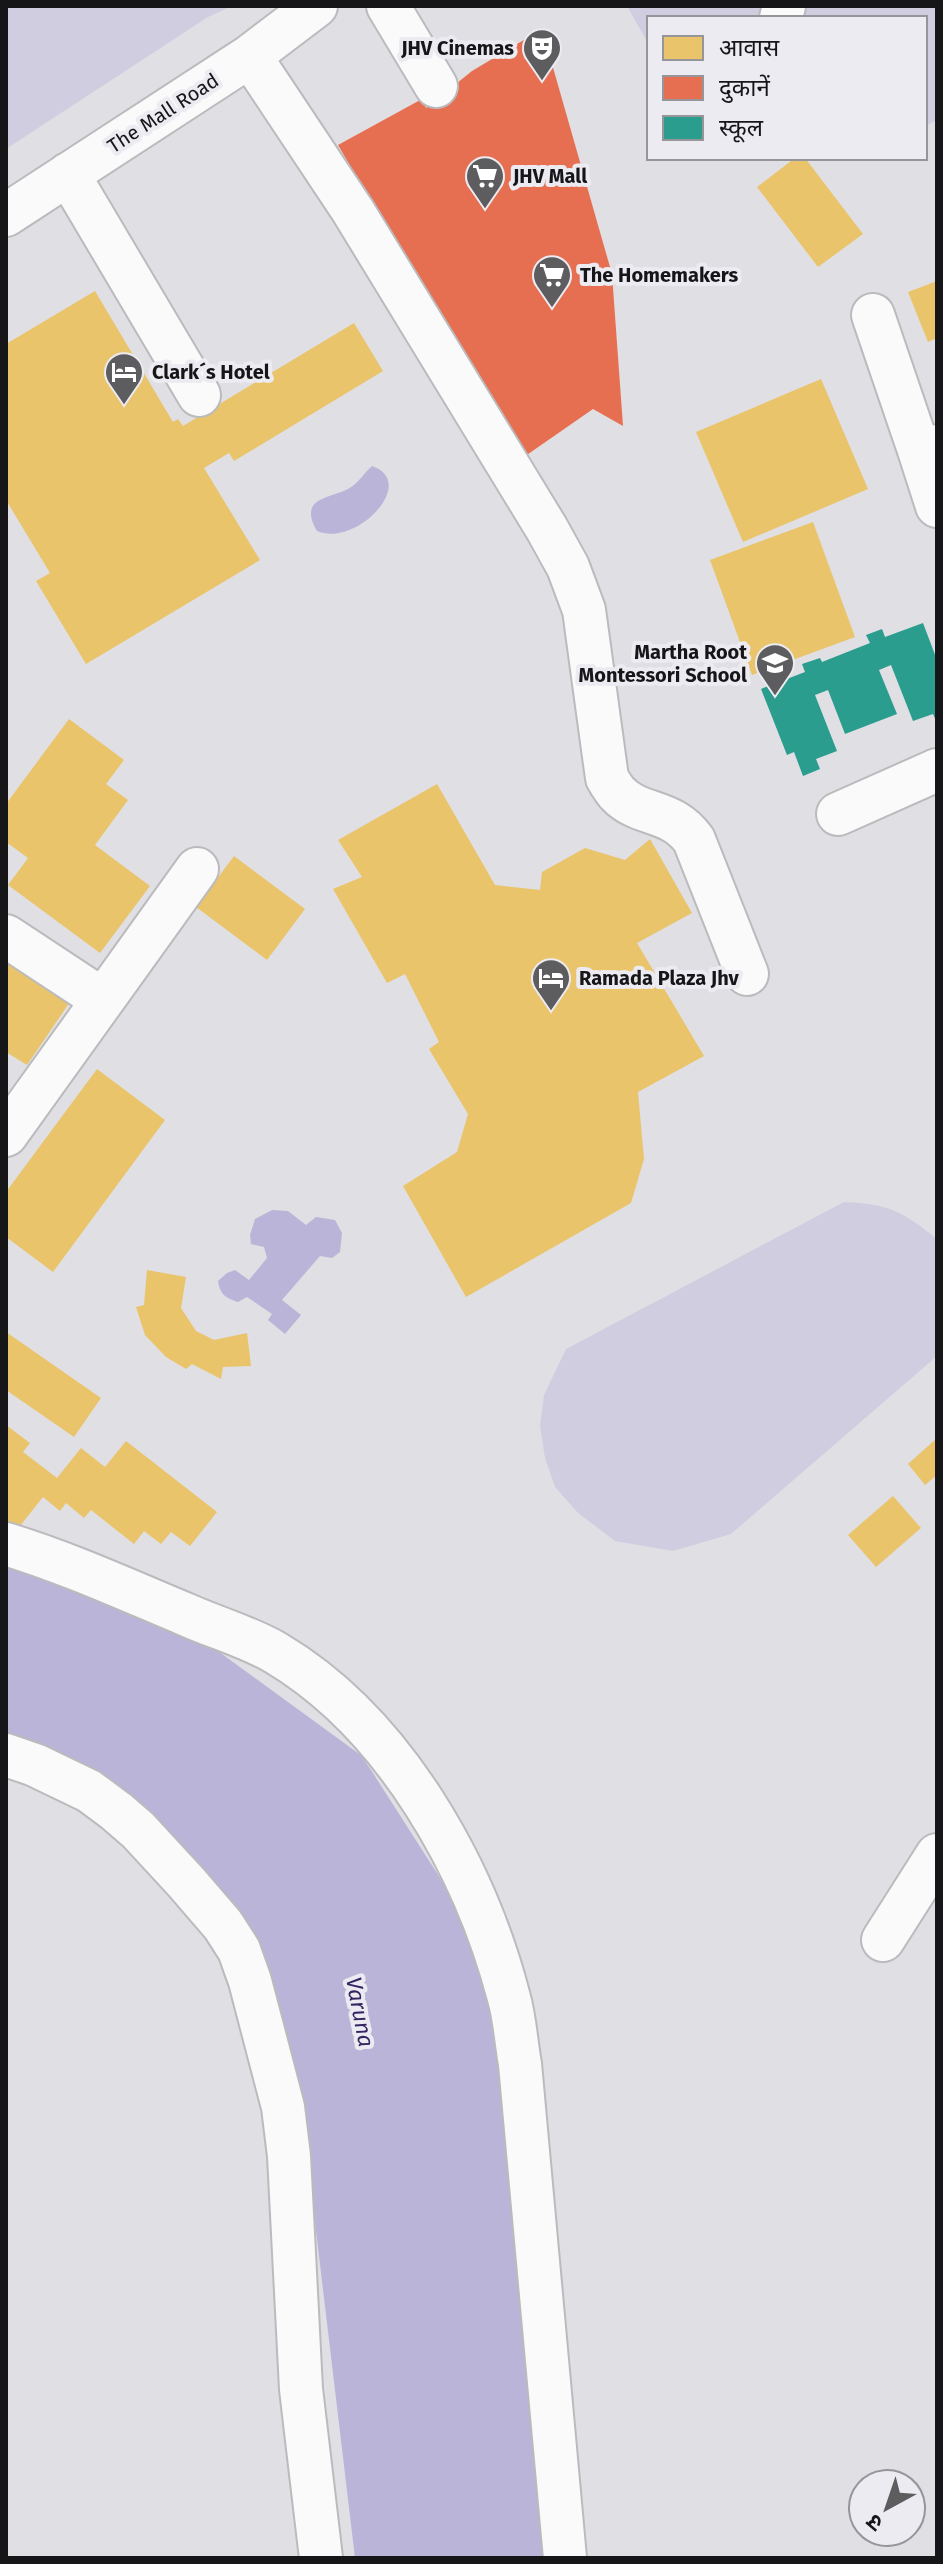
<svg xmlns="http://www.w3.org/2000/svg" width="943" height="2564" font-family="'Fira Sans','Noto Sans Devanagari',sans-serif">
	<style>
		.green { fill: #d0cde1 }
		.water { fill: #bab4d9 }
		.homes { fill: #e9c46a }
		.shops { fill: #e76f51 }
		.schools { fill: #2a9d8f }
		.lines { fill: none; stroke-linecap: round; stroke-linejoin: round }
		.minor-casing { stroke: #bbbabd; stroke-width: 46 }
		.minor { stroke: #fafafb; stroke-width: 42 }
		.labels { text-anchor: middle; dominant-baseline: central; stroke-width: 8; stroke-linejoin: round; paint-order: stroke }
		.poi-label { font-size: 20px; font-weight: bold; fill: #161618; stroke: #ecebf1; text-anchor: start }
		.street-label { font-size: 20px; fill: #161618; stroke: #ecebf1 }
		.water-label { font-size: 22px; font-style: italic; fill: #352462; stroke: #ecebf1 }
	</style>
	<rect width="100%" height="100%" fill="#e0dfe3"/>
	<path class="green" d="M6,6H232L208,17L6,149Z
		M627,6H937V120L925,126V18H649V45Z
		M844,1202C889,1204 902,1211 937,1239V1356L731,1534L673,1551L615,1541L578,1513L555,1487L545,1458L540,1426L544,1395L566,1349Z"/>
	<path class="water" d="M372,466C419,482 356,548 317,531C298,498 328,499 348,489C358,484 364,473 372,466Z
		M272,1210L288,1211L306,1225L316,1217L335,1220L342,1233L340,1252L332,1258L320,1256L282,1300L301,1315L285,1334L268,1320L272,1314L247,1297L238,1302C225,1298 220,1294 218,1281L227,1273L235,1270L249,1280L267,1258L264,1247L251,1244L250,1235L255,1219Z
		M6,1537L211,1646L362,1756L483,1945L568,2558H355L304,2130L196,1877L6,1749Z"/>
	<path class="homes" d="M795,158H805L863,234L818,267L757,187Z
		M937,281V338L928,342L908,292Z
		M95,291L173,422L178,419L183,426L354,323L383,371L234,461L229,453L204,468L260,560L86,664L36,581L50,573L6,500V344Z
		M821,379L868,489L743,542L696,432Z
		M813,522L855,637L752,675L710,560Z
		M69,719L124,760L106,784L128,800L95,845L150,886L100,953L8,885L28,858L6,842V804Z
		M437,784L495,885L540,890L542,872L585,848L625,860L650,839L692,913L637,943L704,1056L638,1092L644,1159L631,1203L466,1297L403,1186L457,1152L468,1114L429,1049L439,1042L405,974L387,983L333,889L362,877L338,840Z
		M234,856L305,909L267,960L196,907Z
		M6,953L72,999L27,1065L6,1052Z
		M97,1069L165,1120L53,1272L6,1237V1192Z
		M147,1270L186,1277L181,1308L196,1331L214,1340L247,1333L251,1366L223,1367L221,1379L192,1364L186,1369L166,1357L145,1335L136,1307L144,1305Z
		M6,1332L101,1398L74,1437L6,1390Z
		M6,1425L30,1443L23,1452L57,1478L81,1448L105,1467L126,1441L217,1512L190,1546L171,1532L161,1544L144,1531L134,1544L91,1510L84,1518L66,1503L60,1511L43,1497L16,1531L6,1524Z
		M937,1438V1475L925,1485L908,1464Z
		M893,1496L921,1528L876,1567L848,1535Z"/>
	<path class="shops" d="M542,29L612,274L623,426L593,409L521,459L338,145L422,99L426,108L472,71Z"/>
	<path class="schools" d="M923,623L937,660V723L933,714L913,721L891,665L879,670L897,714L845,734L828,690L815,695L837,751L816,759L820,769L803,776L794,752L787,755L761,689L805,672L802,664L820,658L822,662L870,643L866,635L882,629L885,637Z"/>
	<g class="lines">
		<defs>
			<path id="minor" d="M388,6L436,86
				M781,18L784,6
				M250,56L353,211L547,529L568,567L584,610L607,778C610,783 614,790 618,794C640,817 671,808 694,840L747,974
				M68,174L199,395
				M6,215L250,56L316,6
				M873,315L920,453L937,446
				M920,453L937,506
				M838,814L937,770
				M6,936L103,1000L197,869
				M6,1135L103,1000
				M6,1544C68,1563 127,1590 187,1615C216,1628 249,1637 276,1653C395,1724 475,1868 509,1998C515,2019 516,2042 520,2064L565,2558
				M6,1755L35,1765L89,1791L116,1811L138,1830L186,1882L223,1925L239,1950L250,1981L283,2107L289,2156L301,2389L321,2558
				M883,1940L937,1855"/>
		</defs>
		<use href="#minor" class="minor-casing"/>
		<use href="#minor" class="minor"/>
	</g>
	<defs>
		<symbol id="theatre-pin" viewBox="-11 -11 22 30"><path d="M0 17L-7.5 6A9.5 9.5 0 1 1 7.5 6Z" fill="#5d5c5f" stroke="#ecebf1"/><path d="M-5-5.5Q0-4 5-5.5V0Q5 5 0 6Q-5 5-5 0ZM-3.3-2.5H-1v1.5H-3.3ZM1-2.5H3.3v1.5H1ZM-2.8 1Q0 5.5 2.8 1Z" fill="#fff"/></symbol>
		<symbol id="supermarket-pin" viewBox="-11 -11 22 30"><path d="M0 17L-7.5 6A9.5 9.5 0 1 1 7.5 6Z" fill="#5d5c5f" stroke="#ecebf1"/><path d="M-6-5.5h2.5l.6 2H6L4.5 2H-2.5L-4.4-4H-6ZM-1.5 3.2a1.3 1.3 0 1 0 .1 0ZM3 3.2a1.3 1.3 0 1 0 .1 0Z" fill="#fff"/></symbol>
		<symbol id="hotel-pin" viewBox="-11 -11 22 30"><path d="M0 17L-7.5 6A9.5 9.5 0 1 1 7.5 6Z" fill="#5d5c5f" stroke="#ecebf1"/><path d="M-6-4.5h1.5V1H6V5H4.5V3h-9V5H-6ZM-4 0a1.8 1.8 0 1 1 3.6 0ZM.5 0V-2.5h3Q6-2.5 6 0Z" fill="#fff"/></symbol>
		<symbol id="school-pin" viewBox="-11 -11 22 30"><path d="M0 17L-7.5 6A9.5 9.5 0 1 1 7.5 6Z" fill="#5d5c5f" stroke="#ecebf1"/><path d="M0-5L7-2L0 1L-7-2ZM-4 1L0 2.5L4 1V4Q0 6-4 4Z" fill="#fff"/></symbol>
	</defs>
	<g fill-rule="evenodd">
		<use href="#theatre-pin" x="520" y="26" width="44" height="60"/>
		<use href="#supermarket-pin" x="463" y="154" width="44" height="60"/>
		<use href="#supermarket-pin" x="530" y="253" width="44" height="60"/>
		<use href="#hotel-pin" x="102" y="350" width="44" height="60"/>
		<use href="#school-pin" x="753" y="641" width="44" height="60"/>
		<use href="#hotel-pin" x="529" y="956" width="44" height="60"/>
	</g>
	<g class="labels">
		<g class="poi-label">
			<text x="514" y="48" text-anchor="end">JHV Cinemas</text>
			<text x="513" y="176">JHV Mall</text>
			<text x="580" y="275">The Homemakers</text>
			<text x="152" y="372">Clark´s Hotel</text>
			<text x="747" y="652" text-anchor="end">Martha Root<tspan x="747" dy="23">Montessori School</tspan></text>
			<text x="579" y="978">Ramada Plaza Jhv</text>
		</g>
		<g class="street-label">
			<text transform="translate(163 113) rotate(-33)">The Mall Road</text>
		</g>
		<g class="water-label">
			<text transform="translate(360 2012) rotate(79)">Varuna</text>
		</g>
	</g>
	<rect width="943" height="2564" fill="none" stroke="#161618" stroke-width="16"/>
	<rect x="647" y="16" width="280" height="144" fill="#ecebf1" stroke="#96969a" stroke-width="2"/>
	<rect x="663" y="36" width="40" height="24" fill="#e9c46a" stroke="#96969a" stroke-width="2"/>
	<text x="719" y="56" font-size="24" fill="#161618">आवास</text>
	<rect x="663" y="76" width="40" height="24" fill="#e76f51" stroke="#96969a" stroke-width="2"/>
	<text x="719" y="96" font-size="24" fill="#161618">दुकानें</text>
	<rect x="663" y="116" width="40" height="24" fill="#2a9d8f" stroke="#96969a" stroke-width="2"/>
	<text x="719" y="136" font-size="24" fill="#161618">स्कूल</text>
	<g transform="translate(887 2508) rotate(220)"><circle r="38" fill="#ecebf1" stroke="#96969a" stroke-width="2"/>
	<path d="M0-6L14 30L0 20L-14 30Z" fill="#5d5c5f"/>
	<text y="-12" font-size="22" font-weight="bold" text-anchor="middle" fill="#161618">उ</text>
	</g>
</svg>
